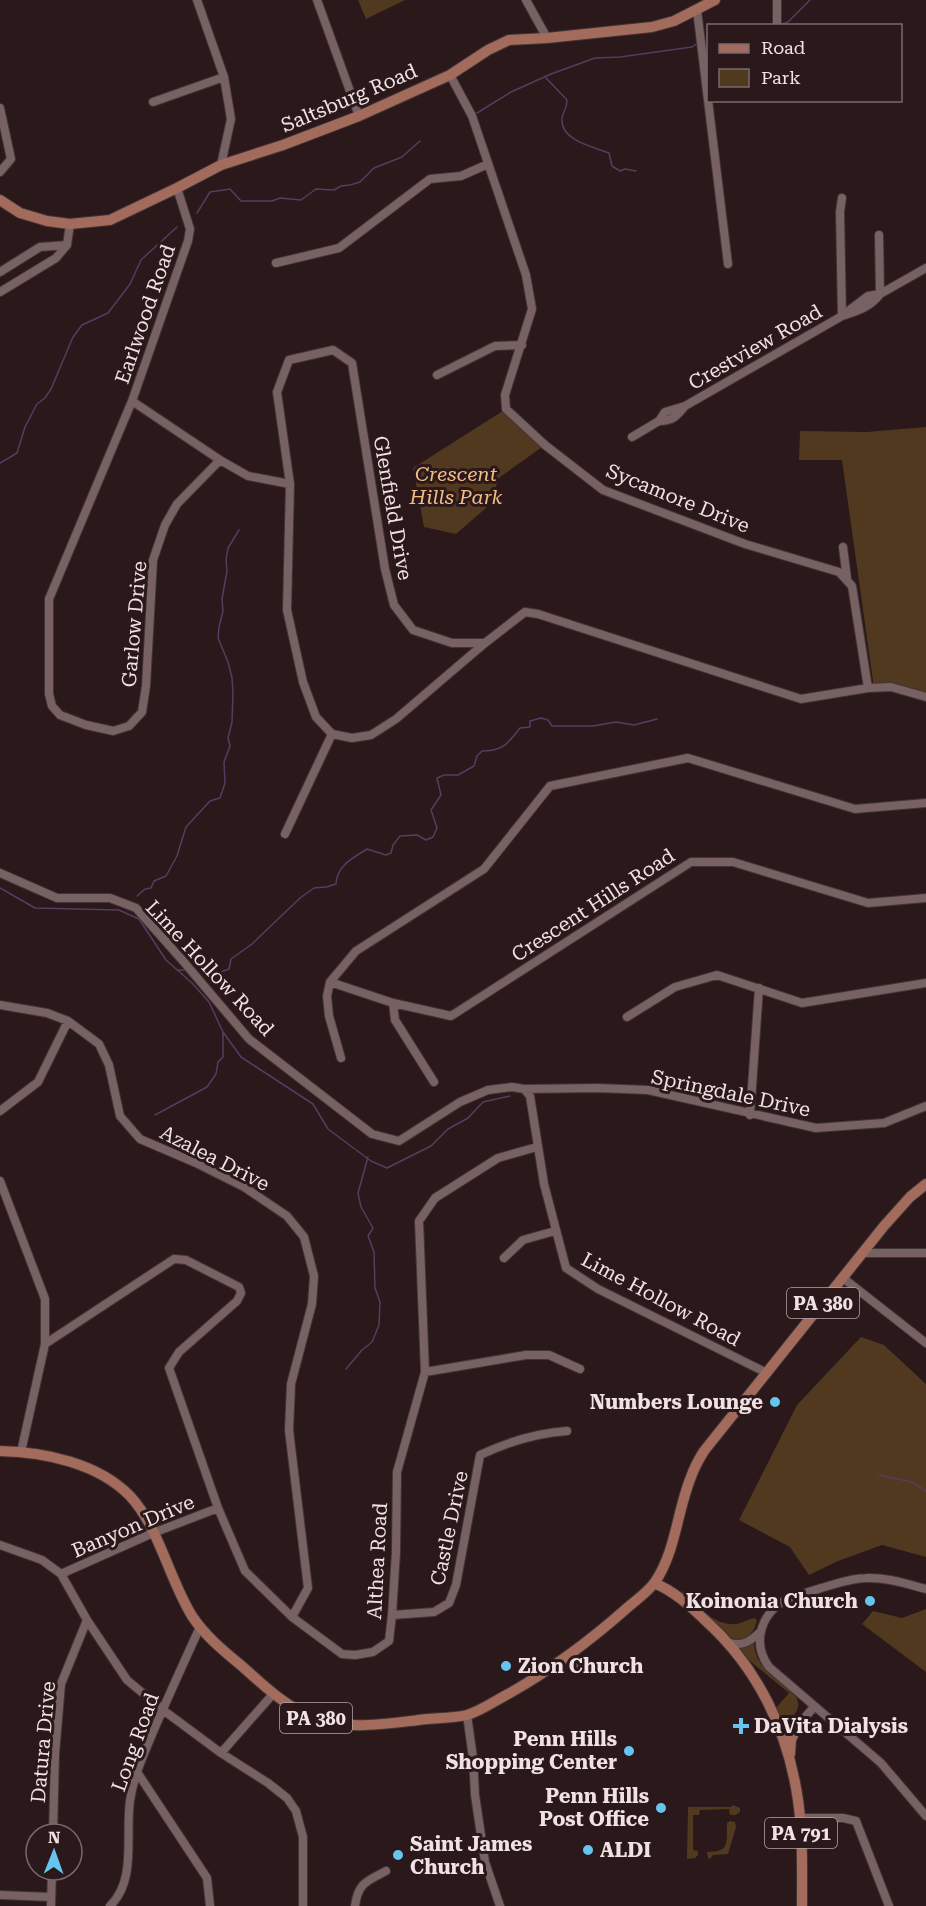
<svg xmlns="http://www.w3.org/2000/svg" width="926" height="1906" font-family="'Roboto Serif',serif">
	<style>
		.green { fill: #51391f }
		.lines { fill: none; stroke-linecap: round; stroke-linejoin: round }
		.stream { stroke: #553d60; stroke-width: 1.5 }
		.minor-casing { stroke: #423536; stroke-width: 10 }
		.major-casing { stroke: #423536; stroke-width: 12 }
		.minor { stroke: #776163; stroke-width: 8 }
		.major { stroke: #a36b5c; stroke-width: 10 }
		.poi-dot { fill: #66c4ef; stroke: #2a181a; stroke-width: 2 }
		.labels { text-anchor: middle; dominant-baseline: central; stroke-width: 6; stroke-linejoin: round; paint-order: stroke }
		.shield { fill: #2a181a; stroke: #b5a5a7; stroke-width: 1.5 }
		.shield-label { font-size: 18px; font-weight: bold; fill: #f0e2e4 }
		.street-label { font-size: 20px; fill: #f0e2e4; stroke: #2a181a }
		.park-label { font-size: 20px; font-style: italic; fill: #f2bd85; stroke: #2a181a }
		.poi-label { font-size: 20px; font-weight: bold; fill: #f0e2e4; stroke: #2a181a; text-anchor: end }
	</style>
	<rect width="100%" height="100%" fill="#2a181a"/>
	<path class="green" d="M358,0H405L366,19Z
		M506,409L545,445L500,477L486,508L456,534L424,527L413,468Z
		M926,427V697L874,688L842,460H799L800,431L867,432Z
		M861,1337L884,1345L926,1384V1557L882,1545L838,1561L809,1575L790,1547L739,1520L797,1405Z
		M684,1591C698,1606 713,1626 736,1624C743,1623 747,1619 755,1618L757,1621C753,1635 744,1645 728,1637L681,1593Z
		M926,1609V1672L862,1624L873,1611L902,1618Z
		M754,1642C755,1677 794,1682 798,1702C800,1711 790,1723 781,1717C780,1716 776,1709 775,1709L789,1693L750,1661L748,1663L738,1649V1647Z
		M733,1805L740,1808V1812L736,1815H730L729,1809L700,1810L699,1815H693V1850L698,1851V1855L695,1858L687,1859L688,1807H731Z
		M730,1821L735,1822L736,1827L728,1854L713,1855L710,1859L708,1858L707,1852C731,1852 726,1842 727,1823Z"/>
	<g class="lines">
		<path class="stream" d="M782,24L788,22L810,0
			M546,78L567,100C567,109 563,112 562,118C560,141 594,147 609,153L612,166L620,171L625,169L636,171
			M477,113L511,92L551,74L595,58L620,57L692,47L698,43
			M197,213L210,192L230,189L241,201H272L280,198L301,200L316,189L334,190L341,186L350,185L360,182L374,168L402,157L420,141
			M0,463L17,453L25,427L37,404L45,398L51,389L73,337L82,325L108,313L130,284L141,260L177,227
			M0,888L35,908L119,910L139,919L166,960L192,983L209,1002L223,1032L241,1057L313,1104L328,1129L371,1161L387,1168L431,1146L448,1129L468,1118L483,1102L510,1096
			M137,896L145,889L151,888L154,881L166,876L177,856L186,827L210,801L220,798L225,783L224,762L230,746L228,738L232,722L233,693L232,678L228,662L218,638L219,627L223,611L222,599L227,571L226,560L228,548L239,530
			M177,970H185
			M201,970L218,973L229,969L231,959L252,944L300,898L314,888L326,887L336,884C337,865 353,858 367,849L386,855L391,853L393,845L400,836L417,835L426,840L433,837L437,828L431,810L441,795L437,778L444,775H458L474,766L477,756L482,751C504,751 508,743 520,728L530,727V721L541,718L548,720L552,726H593L616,722L634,725L657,719
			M155,1115L207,1087L216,1074L218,1062L223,1057V1032
			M346,1369L362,1350L372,1342L379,1325L380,1302L375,1288L374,1252L368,1236L373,1228L361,1207L358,1193L368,1157
			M879,1475L912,1482L926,1491"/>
		<defs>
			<path id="minor" d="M197,0L224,77L231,119L221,165
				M317,0L359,116
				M526,0L547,38
				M697,10L728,264
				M777,26V0
				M450,75L472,116L526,275L532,309L505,395L506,409L545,445L603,490L745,544L839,572L852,586L868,688
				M153,102L224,77
				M0,108L11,159L0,172
				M177,188L190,229L188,241L132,401L49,599V694L52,706L60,715L86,725L109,730L113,731L129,726L142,712L146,686L153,560L165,525L177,504L220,460
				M842,198L840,212L842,316
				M879,235L880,294
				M276,263L339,248L430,179L461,176L488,164
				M0,272L40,247L67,245
				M0,292L56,258L67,245L70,224
				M847,312L868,296L880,294L926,268
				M437,375L495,346L522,345
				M132,401L220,460L248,476L290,484
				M659,421C673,421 677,416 685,406
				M632,437L659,421L665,412L685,406L842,316C857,311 871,307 880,294
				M843,547L847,579
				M485,643L396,719L371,735L352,738L332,734L316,717L303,682L287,610L290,484L277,392L289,360L333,350L352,363L385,569L394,605L413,630L452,643H485L525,612L538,614L801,699L868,688L891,687L926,697
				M285,834L332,734
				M0,873L57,898H110L136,908L183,961L249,1039L372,1134L399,1141L460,1102L488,1090L512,1087L524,1089L597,1088L648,1090L816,1128L884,1123L926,1106
				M330,982L393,1003L451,1016L691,862H733L868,903L926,898
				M393,1003L395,1020L434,1082
				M0,1005L47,1013L68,1021L99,1044L109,1065L120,1116L140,1139L196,1163L244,1187L287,1216L304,1237L314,1276L312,1304L291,1384L289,1430L308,1588L292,1617
				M627,1017L675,987L717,975L802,1003L926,983
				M341,1058L329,1016L327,996L330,982L356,951L484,869L550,786L688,758L855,809L926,803
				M524,1089L530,1096L544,1184L566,1268L598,1289L767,1373
				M0,1111L38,1082L68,1021
				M750,1115L759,988
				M0,1181L45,1299V1344L21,1452
				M863,1253H926
				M504,1258L523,1240L555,1231
				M843,1278L926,1343
				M45,1344L174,1259L186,1260L239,1287L241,1293L237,1301L179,1352L169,1368L218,1508L245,1571L292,1617L342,1654L355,1655L373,1652L389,1641L392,1615L396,1552L397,1472L425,1372L419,1221L435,1198L498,1158L537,1147
				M425,1372L526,1355H549L580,1369
				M0,1545L42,1560L61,1574L87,1620L127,1680L163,1710L221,1753L268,1783L287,1798L296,1811L303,1837V1906
				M61,1574L153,1533L218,1508
				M926,1589C907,1584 886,1577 866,1578C851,1578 836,1584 821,1588C811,1592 799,1594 790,1598C761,1611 751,1642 769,1667L881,1763L926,1816
				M392,1615L434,1612L449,1603L456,1585L480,1455C508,1442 536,1433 567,1431
				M729,1643C743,1646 750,1642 760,1632
				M570,1655L578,1667
				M467,1715L473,1758L475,1795L485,1862L500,1906
				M780,1732L800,1723L814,1707
				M221,1753L273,1694
				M137,1772L207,1878L210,1906
				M800,1818H843L856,1821L889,1906
				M53,1834L55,1754L61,1684L87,1620
				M0,1895L51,1897
				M51,1906L52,1870
				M110,1906C137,1880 125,1835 130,1801C133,1777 144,1754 153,1732C168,1697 184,1662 200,1627
				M355,1906C358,1883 367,1881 386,1871"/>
			<path id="major" d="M0,200L20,213L47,221L70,224L110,220L177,188L221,165L283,145L359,116L450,75L488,50L509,40L547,38L652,27L674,21L715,0
				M0,1451C44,1452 98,1463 130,1496C159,1527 169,1579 192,1616C205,1636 225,1652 243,1667C263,1685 283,1704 309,1716C346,1732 389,1723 428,1719C440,1718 455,1718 467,1715C481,1711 496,1700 510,1693C552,1669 591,1640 627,1608C636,1600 648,1592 655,1582C676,1551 677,1511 691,1477C694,1468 699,1459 704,1451L884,1226L910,1197L926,1184
				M654,1583C674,1591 690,1606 706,1621C758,1668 788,1731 798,1800C803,1835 802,1871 802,1906
				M790,1754L791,1740L798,1724"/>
		</defs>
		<use href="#minor" class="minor-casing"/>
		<use href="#major" class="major-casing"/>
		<use href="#minor" class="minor"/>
		<use href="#major" class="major"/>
	</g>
	<g class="poi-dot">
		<circle cx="775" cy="1402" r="6"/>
		<circle cx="870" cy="1601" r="6"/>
		<circle cx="506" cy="1666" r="6"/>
		<path d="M738 1717h6v6h6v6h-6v6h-6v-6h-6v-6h6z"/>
		<circle cx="629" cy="1751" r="6"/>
		<circle cx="661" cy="1808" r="6"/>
		<circle cx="588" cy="1850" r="6"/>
		<circle cx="398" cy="1855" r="6"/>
	</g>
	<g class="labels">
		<g class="shield">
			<rect x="787" y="1288" width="72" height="30" rx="4.5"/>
			<rect x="280" y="1703" width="72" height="30" rx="4.5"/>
			<rect x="765" y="1818" width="72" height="30" rx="4.5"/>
		</g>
		<g class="shield-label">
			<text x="823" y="1303">PA 380</text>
			<text x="316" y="1718">PA 380</text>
			<text x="801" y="1833">PA 791</text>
		</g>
		<g class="street-label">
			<text transform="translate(349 98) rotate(-23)">Saltsburg Road</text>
			<text transform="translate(145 314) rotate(-71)">Earlwood Road</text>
			<text transform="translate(755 347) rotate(-30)">Crestview Road</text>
			<text transform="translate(678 498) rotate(22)">Sycamore Drive</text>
			<text transform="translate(393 508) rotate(80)">Glenfield Drive</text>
			<text transform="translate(134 624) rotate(-85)">Garlow Drive</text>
			<text transform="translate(593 905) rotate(-33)">Crescent Hills Road</text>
			<text transform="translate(210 968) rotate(47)">Lime Hollow Road</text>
			<text transform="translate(731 1093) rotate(12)">Springdale Drive</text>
			<text transform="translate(215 1158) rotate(27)">Azalea Drive</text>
			<text transform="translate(661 1299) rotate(28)">Lime Hollow Road</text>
			<text transform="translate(133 1526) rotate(-23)">Banyon Drive</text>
			<text transform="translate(449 1528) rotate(-78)">Castle Drive</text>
			<text transform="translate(377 1561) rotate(-87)">Althea Road</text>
			<text transform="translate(43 1742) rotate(-85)">Datura Drive</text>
			<text transform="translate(135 1742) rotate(-70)">Long Road</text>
		</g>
		<g class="park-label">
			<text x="456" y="474">Crescent<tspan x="456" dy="23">Hills Park</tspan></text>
		</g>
		<g class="poi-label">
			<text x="763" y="1402">Numbers Lounge</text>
			<text x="858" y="1601">Koinonia Church</text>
			<text x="518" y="1666" text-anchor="start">Zion Church</text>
			<text x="754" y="1726" text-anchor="start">DaVita Dialysis</text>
			<text x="617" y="1739">Penn Hills<tspan x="617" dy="23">Shopping Center</tspan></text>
			<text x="649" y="1796">Penn Hills<tspan x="649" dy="23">Post Office</tspan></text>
			<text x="410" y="1844" text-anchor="start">Saint James<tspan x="410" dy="23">Church</tspan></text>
			<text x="600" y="1850" text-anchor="start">ALDI</text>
		</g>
	</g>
	<rect x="707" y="24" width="195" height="78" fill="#2a181a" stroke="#79696b" stroke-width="1.5"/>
	<rect x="719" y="44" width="30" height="9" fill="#a36b5c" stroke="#79696b" stroke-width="1.5"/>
	<text x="761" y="54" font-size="18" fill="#f0e2e4">Road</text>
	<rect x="719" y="69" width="30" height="18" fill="#51391f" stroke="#79696b" stroke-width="1.5"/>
	<text x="761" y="84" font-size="18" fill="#f0e2e4">Park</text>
	<g transform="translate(54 1852) rotate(1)"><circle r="28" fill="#2a181a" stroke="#79696b" stroke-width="1.5"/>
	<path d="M0-4.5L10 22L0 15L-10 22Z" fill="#66c4ef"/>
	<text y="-9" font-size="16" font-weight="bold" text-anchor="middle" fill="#f0e2e4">N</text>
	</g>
</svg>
